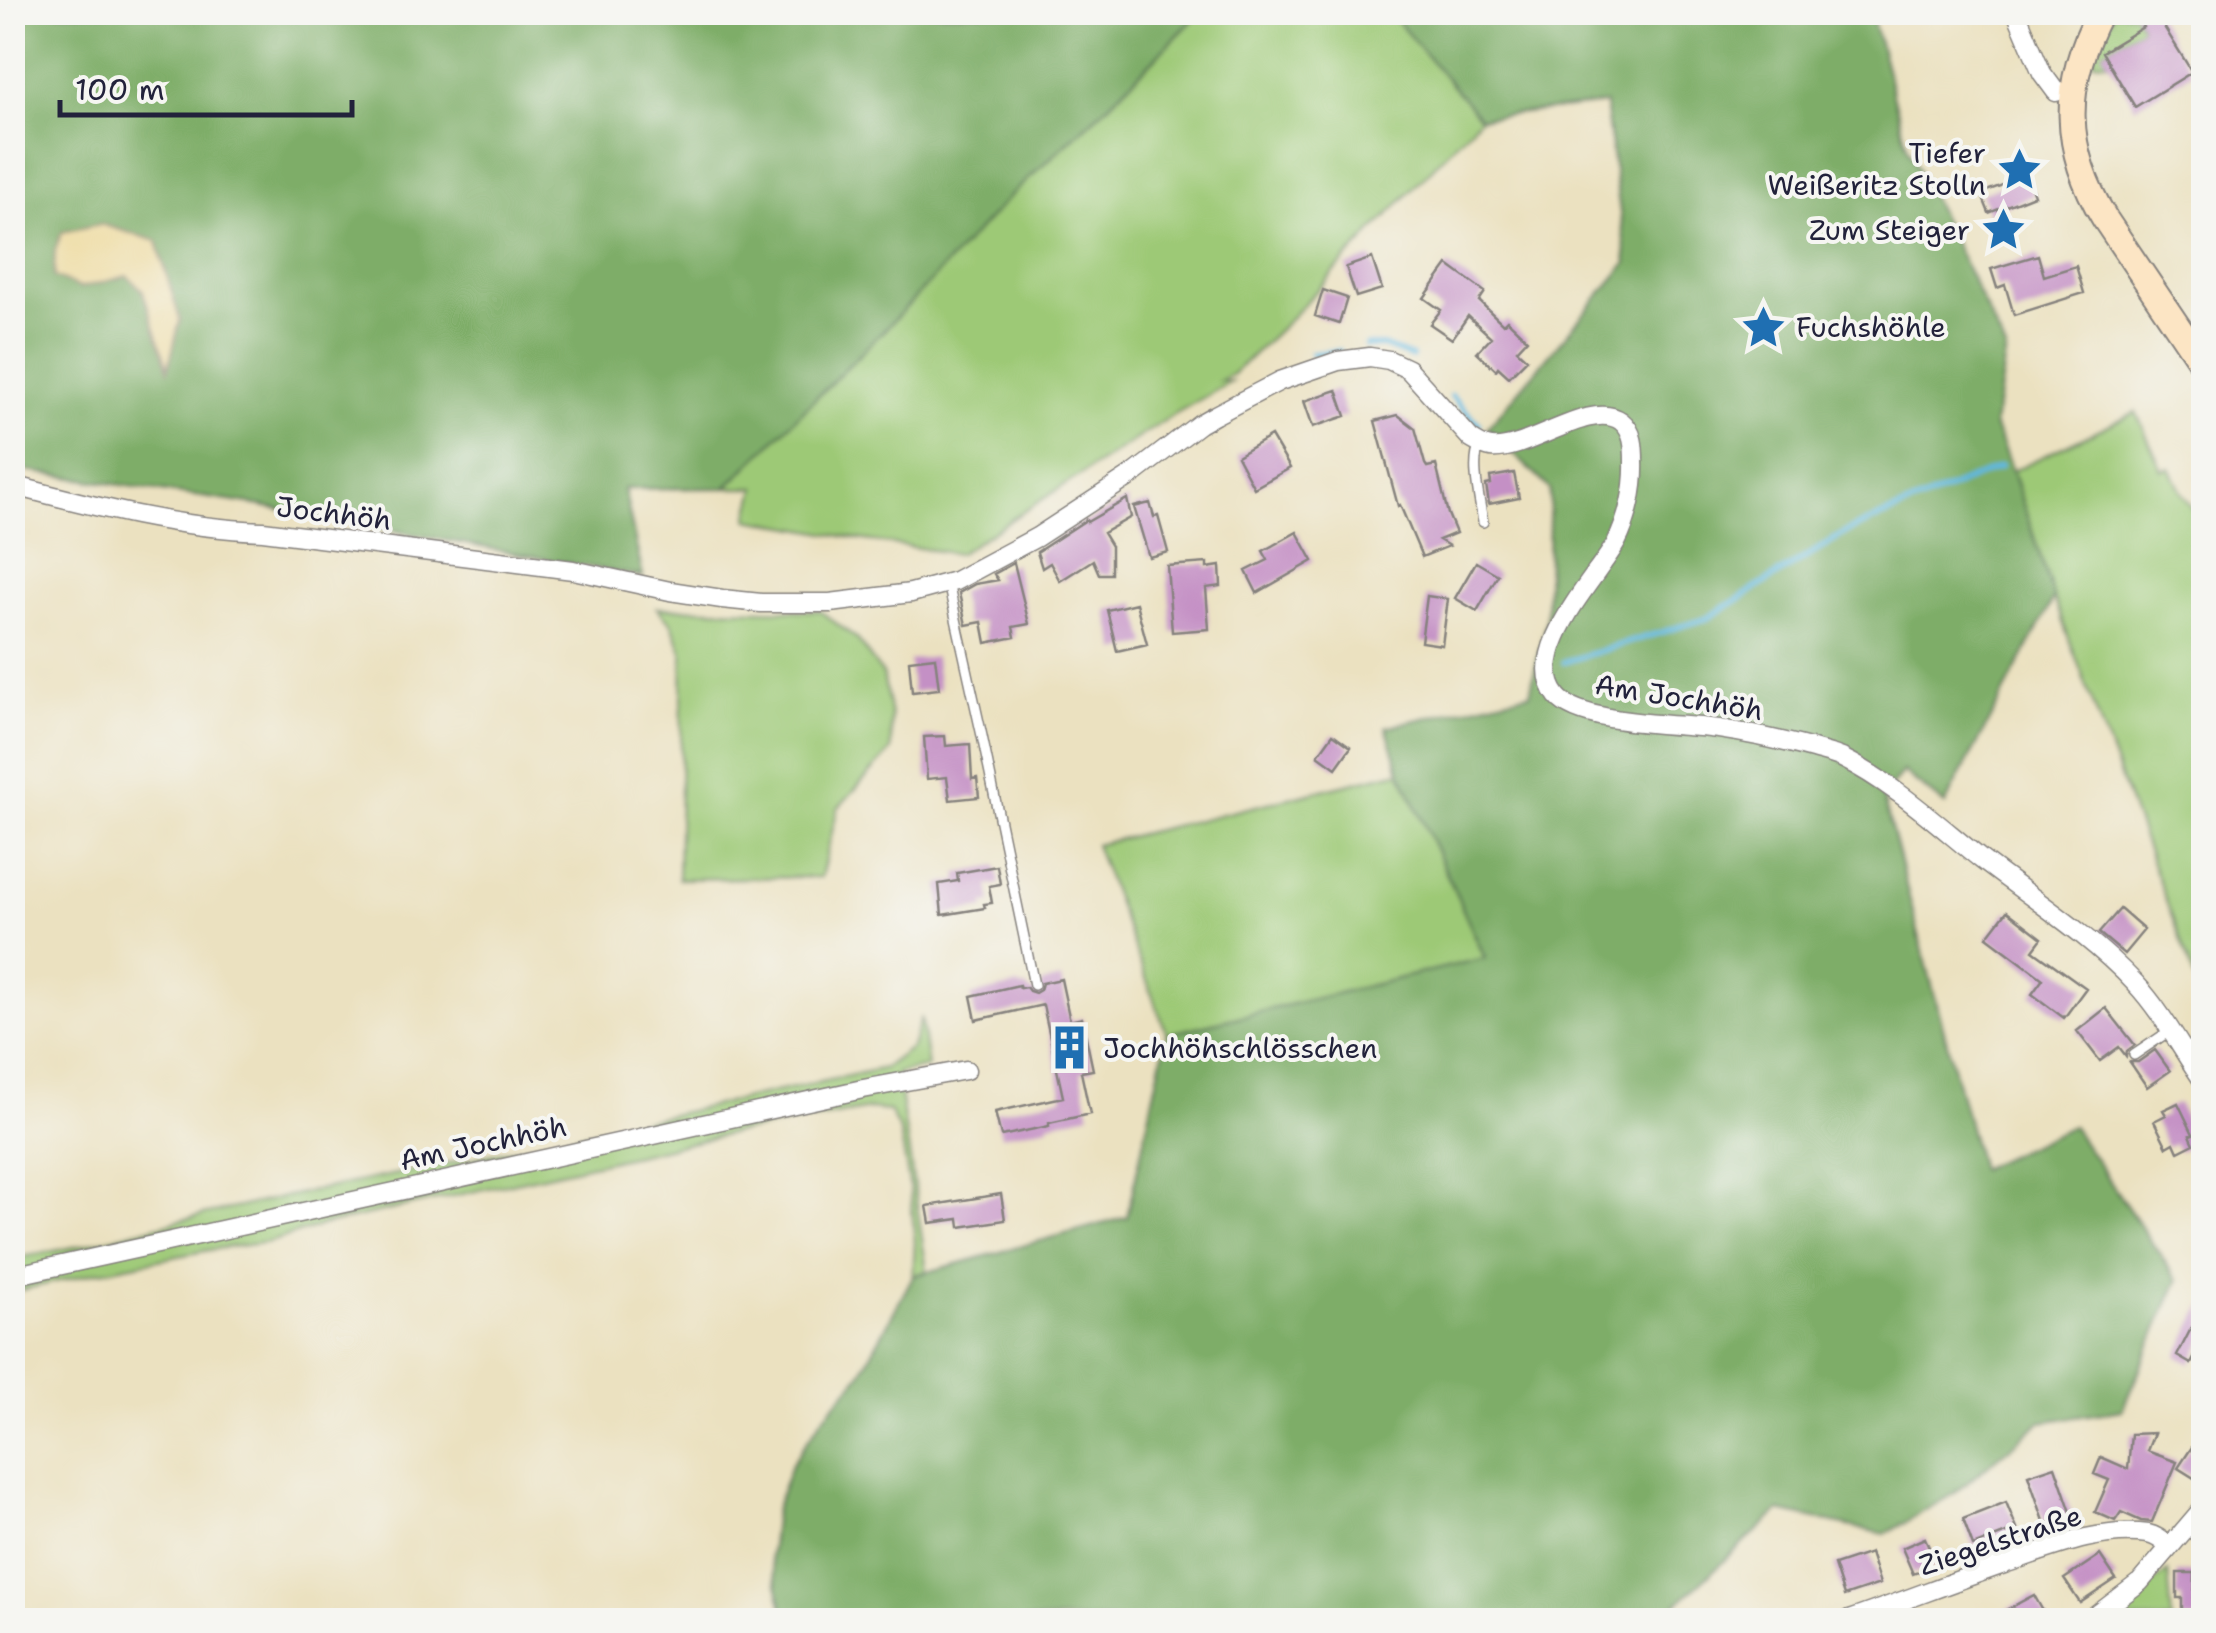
<svg xmlns="http://www.w3.org/2000/svg" width="2216" height="1633" font-family="'Shantell Sans',sans-serif">
	<style>
		.green { fill: #9dc976; stroke: #607658; stroke-width: 2.5 }
		.forest { fill: #7ead67; stroke: #506851; stroke-width: 2.5 }
		.sand { fill: #eeda9e; stroke: #887e6c; stroke-width: 2.5 }
		.lines { fill: none; stroke-linecap: round; stroke-linejoin: round }
		.stream { stroke: #60b8dd; stroke-width: 6 }
		.building { fill: #c490c5 }
		.service-casing { stroke: #86827e; stroke-width: 12 }
		.minor-casing { stroke: #86827e; stroke-width: 21 }
		.secondary-casing { stroke: #86827e; stroke-width: 29 }
		.service { stroke: #fff; stroke-width: 9 }
		.minor { stroke: #fff; stroke-width: 18 }
		.secondary { stroke: #fce5c4; stroke-width: 25 }
		.labels { text-anchor: middle; dominant-baseline: central; stroke-width: 8; stroke-linejoin: round; paint-order: stroke }
		.poi-label { font-size: 28px; fill: #22223b; stroke: #f6f6f2; text-anchor: end }
		.street-label { font-size: 28px; fill: #22223b; stroke: #f6f6f2 }
	</style>
	<rect width="100%" height="100%" fill="#f6f6f2"/>
	<filter id="ink" filterUnits="userSpaceOnUse"><feTurbulence type="fractalNoise" baseFrequency=".01" numOctaves="2"/><feDisplacementMap in="SourceGraphic" scale="20" xChannelSelector="R" yChannelSelector="G"/><feConvolveMatrix kernelMatrix="1 2 1 2 8 2 1 2 1" color-interpolation-filters="sRGB"/></filter>
	<filter id="wash" filterUnits="userSpaceOnUse"><feTurbulence type="fractalNoise" baseFrequency=".0048" numOctaves="4" result="noise"/><feDisplacementMap in="SourceGraphic" scale="40" xChannelSelector="R" yChannelSelector="G"/><feGaussianBlur stdDeviation="2.25" result="paint"/><feColorMatrix in="noise" values="0 0 0 0 0 0 0 0 0 0 0 0 0 0 0 0 0 1.4 0 .05"/><feComposite in="paint" operator="in"/></filter>
	<g filter="url(#wash)">
		<rect width="100%" height="100%" fill="#ebe1c0"/>
		<path class="green" d="M1200,13H1390L1480,118L1286,323L1233,374L1220,381L1231,382L1178,412L958,554L858,539L748,519L756,488H726L897,317L1011,195L1106,107Z
			M2114,13H2134L2143,27L2103,52L2108,62L2092,61L2098,42Z
			M2136,412L2162,470L2170,468L2182,493L2203,524V1016L2197,985L2054,598L2012,471Z
			M657,608L820,611L857,639L883,675L891,715V751L838,808L821,877L678,879L683,654L672,624Z
			M1400,771L1485,958L1167,1034L1095,845Z
			M921,1017L928,1067L897,1073L927,1271L913,1276L915,1242L910,1189L900,1132L889,1111L870,1109L734,1133L324,1225L269,1242L215,1249L101,1271L13,1292L12,1259L84,1245L181,1220L283,1197L470,1159L884,1068L912,1047Z
			M2168,1572L2172,1620H2102Z"/>
		<path class="forest" d="M12,13H1200L1106,107L1011,195L897,317L726,488L624,489L643,577L256,505L13,469Z
			M1390,13H1871L1907,146L2006,350L1994,425L2012,471L2054,598L1945,805L1903,772L1883,797L1980,1169L2072,1126L2178,1281L2122,1410L2041,1422L1953,1494L1885,1534L1779,1511L1669,1611L1665,1620H786L770,1557L775,1510L791,1465L821,1420L860,1375L913,1276L1127,1217L1167,1034L1485,958L1400,771L1386,727L1530,693L1546,620L1550,489L1487,428L1627,263L1605,104L1480,118Z"/>
		<path class="sand" d="M100,224L157,241L180,320L168,369L142,289L127,276L80,288L54,277L55,250L62,232Z"/>
		<g class="lines">
			<path class="stream" d="M1366,346H1383L1412,357
				M1312,354L1339,351
				M1451,396L1479,424
				M1564,662L1708,618L1848,531L2000,467"/>
		</g>
		<g id="blocks">
			<path class="building" d="M2134,12H2155L2192,72L2135,107L2102,52L2143,27Z
				M2027,176L2034,195L1989,213L1981,193Z
				M2038,255L2044,276L2076,266L2084,293L2014,315L2005,285L1997,288L1991,269Z
				M1372,258L1382,289L1356,297L1346,267Z
				M1448,265L1485,292L1479,301L1503,324L1507,320L1527,339L1517,350L1527,359L1509,377L1498,367L1496,370L1477,352L1491,337L1468,316L1452,339L1430,324L1441,310L1424,298Z
				M1323,290L1347,298L1339,324L1315,316Z
				M1337,390L1346,416L1313,427L1304,401Z
				M1398,415L1415,428L1425,464L1427,467L1436,465L1448,514L1456,533L1439,540L1449,546L1422,557L1400,505L1398,506L1375,421Z
				M1271,436L1290,468L1254,488L1237,456Z
				M1514,473L1519,498L1489,504L1486,485L1491,484L1490,477Z
				M1127,499L1131,517L1103,533L1111,546V574H1099L1093,560L1060,581L1050,563L1042,568L1037,552L1086,520L1087,522Z
				M1150,503L1154,517L1158,516L1168,552L1149,557L1134,507Z
				M1297,532L1313,561L1257,593L1246,571L1268,560L1263,551Z
				M1476,562L1498,575L1477,611L1455,598Z
				M1014,563L1029,624L1013,627L1015,637L986,643L982,622L966,625L959,593L975,584L998,580L994,574Z
				M1207,563V568L1220,566L1221,586L1206,588L1209,629L1172,632L1167,566Z
				M1427,596L1448,599L1442,645L1421,642Z
				M1136,603L1147,644L1117,651L1107,610Z
				M935,657L939,689L912,692L909,660Z
				M1333,734L1351,747L1336,768L1318,755Z
				M945,736L946,746L970,744L972,779L977,778L979,797L950,800L947,777L927,779L924,737Z
				M997,866L1000,884L989,886L992,903L984,904L985,908L942,915L939,884L958,881L957,873Z
				M2120,909L2144,930L2124,954L2099,933Z
				M2007,911L2042,938L2033,950L2086,988L2064,1018L2032,994L2043,979L1987,937Z
				M1061,979L1070,1021L1082,1018L1093,1070L1081,1072L1090,1114L1049,1123V1126L1001,1136L995,1112L1063,1097L1043,1005L976,1020L971,996L1019,985L1020,988L1026,987L1029,991L1035,993L1040,990L1042,983Z
				M2106,1008L2135,1045L2127,1051L2126,1056L2119,1047L2100,1061L2077,1031Z
				M2155,1050L2170,1071L2147,1087L2130,1062H2138Z
				M2178,1103L2193,1134L2190,1135L2194,1144L2178,1152L2174,1143L2167,1147L2154,1121L2166,1115L2163,1110Z
				M1001,1194L1005,1220L960,1227L959,1219L930,1223L927,1206Z
				M2204,1303V1339L2191,1364L2177,1356Z
				M2204,1429V1464L2194,1478L2178,1468Z
				M2154,1433L2147,1451L2177,1462L2152,1522L2141,1521L2121,1512L2115,1521L2095,1512L2109,1480L2094,1474L2101,1457L2128,1469L2131,1434Z
				M2055,1466L2072,1515L2045,1524L2028,1475Z
				M2006,1502L2017,1529L1973,1546L1963,1519Z
				M1925,1538L1937,1565L1913,1574L1902,1548Z
				M1870,1553L1880,1584L1844,1596L1834,1565Z
				M2100,1555L2116,1579L2080,1603L2064,1579Z
				M2177,1573H2195L2194,1599H2199V1620H2182V1598H2177Z
				M2034,1595L2048,1620H2012L2006,1610Z"/>
		</g>
	</g>
	<g filter="url(#ink)">
		<use href="#blocks" fill-opacity="0" stroke="#86827e" stroke-width="2.5"/>
		<g class="lines">
			<defs>
				<path id="service" d="M1480,445C1470,462 1480,501 1483,522
					M948,583L982,736L1034,985
					M2134,1055L2171,1030"/>
				<path id="minor" d="M2016,12L2042,73L2056,92
					M12,485C95,507 178,528 263,531L573,570L670,591L722,599L761,603H830L911,593L955,581L1037,537L1135,473L1199,424L1215,415L1280,381L1338,361L1370,357L1389,360L1408,369L1471,439C1478,443 1483,447 1491,448C1527,452 1591,399 1621,421C1634,431 1634,448 1634,462C1635,488 1628,520 1616,543C1596,579 1523,652 1557,696C1579,724 1675,724 1710,728C1745,732 1779,740 1813,749C1822,752 1833,754 1842,758C1893,783 1938,825 1982,860C2033,899 2091,936 2135,983C2163,1013 2181,1049 2204,1082
					M12,1276L863,1089L966,1070
					M1849,1620C1901,1602 1952,1582 2004,1564C2049,1549 2100,1527 2148,1534C2157,1536 2162,1540 2168,1546
					M2090,1620L2140,1582L2204,1507"/>
				<path id="secondary" d="M2100,12C2062,85 2062,149 2105,219L2204,366"/>
			</defs>
			<use href="#service" class="service-casing"/>
			<use href="#minor" class="minor-casing"/>
			<use href="#secondary" class="secondary-casing"/>
			<use href="#service" class="service"/>
			<use href="#minor" class="minor"/>
			<use href="#secondary" class="secondary"/>
		</g>
	</g>
	<defs>
		<symbol id="sight-bare" viewBox="-9 -9 18 18"><path d="M0-6L1.8-2.2L6-1.7L2.9 1.2L3.7 5.4L0 3.3L-3.7 5.4L-2.9 1.2L-6-1.7L-1.8-2.2Z" fill="#1f6fb2" stroke="#f6f6f2" stroke-width="2.5" paint-order="stroke"/></symbol>
		<symbol id="building-bare" viewBox="-9 -9 18 18"><path d="M-4-6H4V6H1V3H-1V6H-4ZM-2.5-4.3h1.7v1.8h-1.7ZM.8-4.3h1.7v1.8H.8ZM-2.5-1h1.7V.8h-1.7ZM.8-1h1.7V.8H.8Z" fill="#1f6fb2" stroke="#f6f6f2" stroke-width="2.5" paint-order="stroke"/></symbol>
	</defs>
	<g fill-rule="evenodd">
		<use href="#sight-bare" x="1988" y="138" width="63" height="63"/>
		<use href="#sight-bare" x="1972" y="198" width="63" height="63"/>
		<use href="#sight-bare" x="1732" y="296" width="63" height="63"/>
		<use href="#building-bare" x="1038" y="1016" width="63" height="63"/>
	</g>
	<g class="labels">
		<g class="poi-label">
			<text x="1986" y="153">Tiefer<tspan x="1986" dy="32">Weißeritz Stolln</tspan></text>
			<text x="1970" y="230">Zum Steiger</text>
			<text x="1796" y="327" text-anchor="start">Fuchshöhle</text>
			<text x="1103" y="1048" text-anchor="start">Jochhöhschlösschen</text>
		</g>
		<g class="street-label">
			<text transform="translate(334 513) rotate(7)">Jochhöh</text>
			<text transform="translate(1679 697) rotate(9)">Am Jochhöh</text>
			<text transform="translate(483 1143) rotate(-12)">Am Jochhöh</text>
			<text transform="translate(2000 1540) rotate(-18)">Ziegelstraße</text>
		</g>
	</g>
	<rect width="2216" height="1633" fill="none" stroke="#f6f6f2" stroke-width="50"/>
	<path d="M60 100v15h292v-15" fill="none" stroke="#22223b" stroke-width="5"/>
	<text x="75" y="100" font-size="30" fill="#22223b" stroke="#f6f6f2" stroke-width="8" paint-order="stroke">100 m</text>
</svg>
